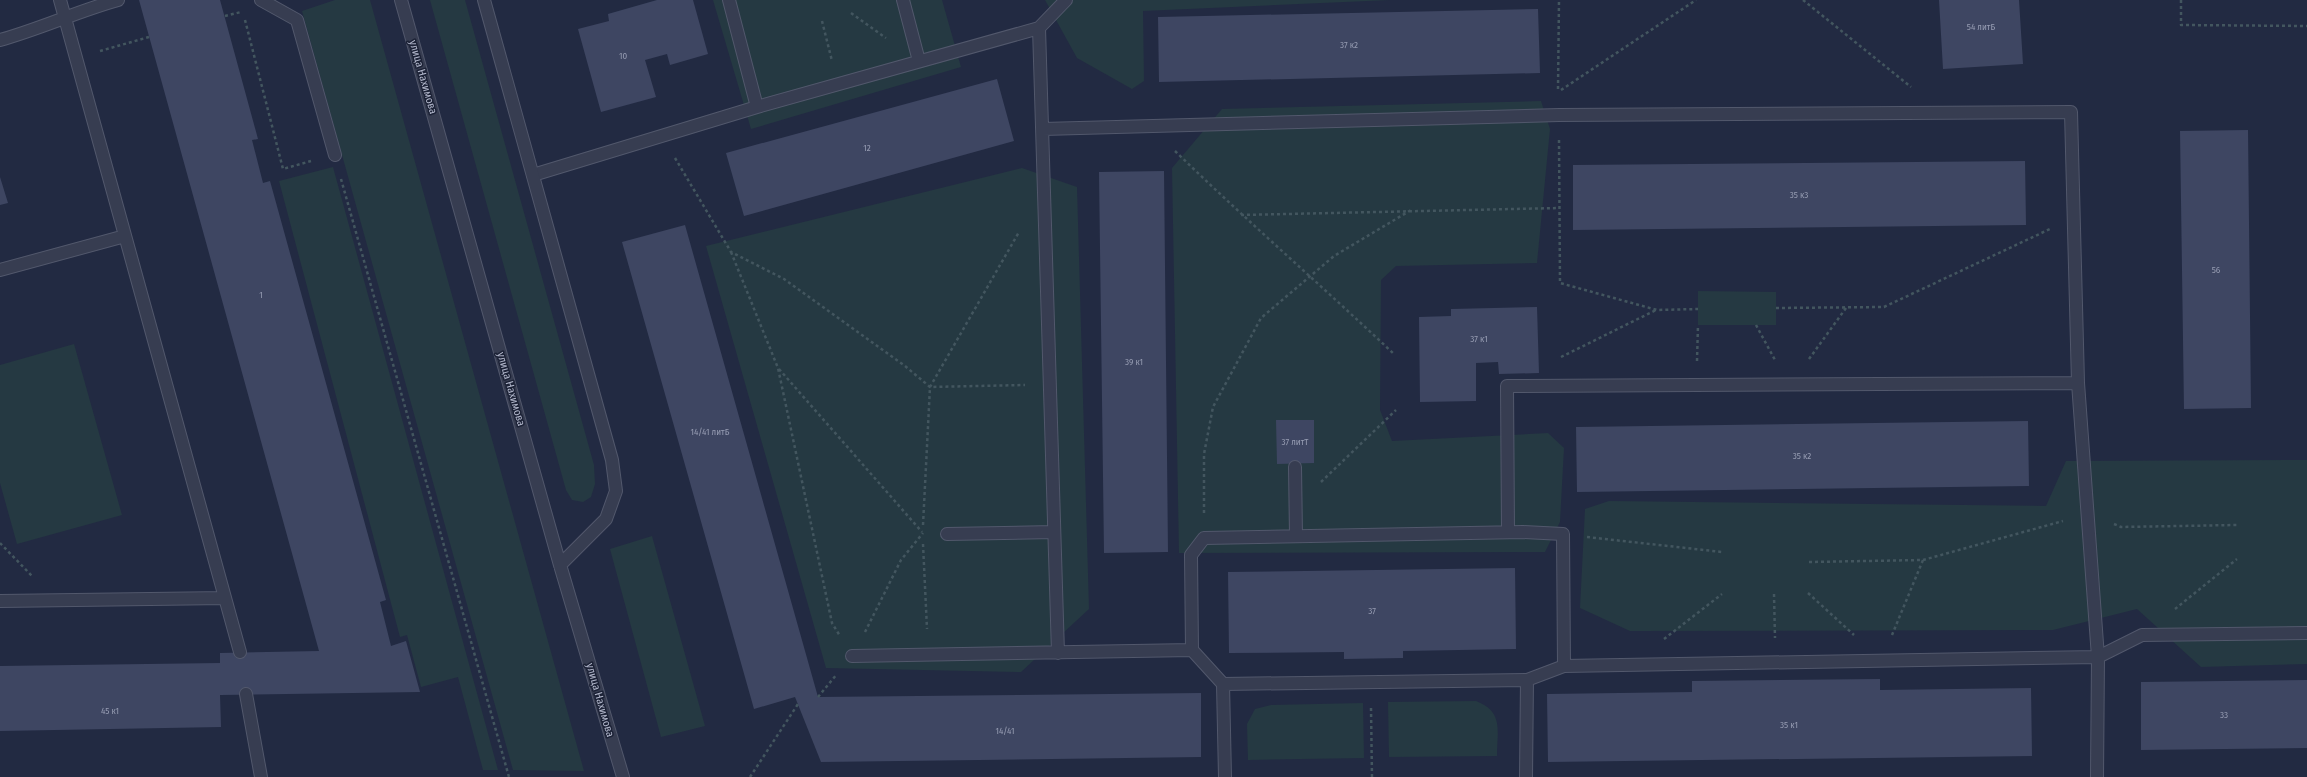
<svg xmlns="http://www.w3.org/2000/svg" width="2307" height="777" font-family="'Fira Sans Condensed',sans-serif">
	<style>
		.green { fill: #253942 }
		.building { fill: #3e4662 }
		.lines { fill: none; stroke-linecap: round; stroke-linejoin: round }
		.lane-casing { stroke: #52586c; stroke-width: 14 }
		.street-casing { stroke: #52586c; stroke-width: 14 }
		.path { stroke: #43565f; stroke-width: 2.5; stroke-dasharray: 3 3; stroke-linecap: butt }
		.lane { stroke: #373d51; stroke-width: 12 }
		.street { stroke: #373d51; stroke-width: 12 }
		.labels { text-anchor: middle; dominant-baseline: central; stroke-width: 3; stroke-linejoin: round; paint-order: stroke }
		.number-label { font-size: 9px; fill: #969cb2 }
		.street-label { font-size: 11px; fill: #b3b8cc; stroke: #1c2236 }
	</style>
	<rect width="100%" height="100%" fill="#222a42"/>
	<path class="green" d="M335,0H370L584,771L513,770L302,11Z
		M430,0H465L594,465L595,484L591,497L583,502L572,500L566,490Z
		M713,0H942L961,67L751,129Z
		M1045,0H1390L1143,11L1144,81L1132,89L1077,58Z
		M1541,101L1550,129L1537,263L1396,266L1381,280L1380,410L1392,441L1548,433L1564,448L1560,522L1545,552L1179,553L1172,168L1222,109Z
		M333,167L498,770H483L458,677L421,687L407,635L400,637L279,181Z
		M1022,168L1077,187L1089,609L1021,672L826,668L706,246Z
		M1698,291L1776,292V325H1698Z
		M74,344L122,515L17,544L0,483V365Z
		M2307,460V664L2201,667L2137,609L2053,630L1630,631L1580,608L1585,509L1609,501L2046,506L2066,461Z
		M652,536L705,726L661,737L610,549Z
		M1476,701C1504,712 1497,730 1497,756L1389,757L1388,702Z
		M1363,703L1364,758L1248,760L1247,724L1255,709L1271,705Z"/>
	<path class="building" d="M139,0H220L258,139L252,140L263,183L270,181L386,600L380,602L391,646L406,641L420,692L220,695L221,727L0,731V666L220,663V653L319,651Z
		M657,0H693L708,54L670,65L667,54L645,60L656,97L601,112L578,29L609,21L608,14Z
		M1939,0H2019L2023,64L1943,69Z
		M1538,9L1540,73L1159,82L1158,17Z
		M997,79L1014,141L744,216L726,153Z
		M2248,130L2251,408L2184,409L2180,131Z
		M2025,161L2026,225L1573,230V165Z
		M1164,171L1168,552L1104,553L1099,172Z
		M0,177L8,203L0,205Z
		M685,225L818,697L1201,693V757L821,762L795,697L754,709L622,242Z
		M1537,307L1539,373L1499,374L1498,362L1476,363V401L1420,402L1419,317L1451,316V309Z
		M1276,420H1314V463L1277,464Z
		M2028,421L2029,486L1577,492L1576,427Z
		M1515,568L1516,649L1403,651V658L1344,659V652L1229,653L1228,572Z
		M1880,679V690L2031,688L2032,756L1548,762L1547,694L1692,692V681Z
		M2307,680V748L2141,750V682Z"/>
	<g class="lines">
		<defs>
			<path id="lane" d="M60,0L240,652
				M261,0L297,20L335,155
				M729,0L757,107
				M903,0L919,61
				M1039,28L1058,653
				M0,40C40,29 78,11 118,0
				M1043,129L1559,115L2071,112L2078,383L2098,657L2142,635L2307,633
				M533,175L757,107L1039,28L1066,0
				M0,270L125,236
				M1295,467L1296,536
				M1508,532L1507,386L2078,383
				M947,534L1054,532
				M0,601L225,598
				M1192,650L1191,555L1204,538L1523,532L1563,534L1564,666L1527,680
				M852,656L1192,650L1223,684L1225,777
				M1564,666L2098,657L2097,777
				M1223,684L1527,680L1526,777
				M246,694L261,777"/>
			<path id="street" d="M401,0L560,565L623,777
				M484,0L612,460L616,491L606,519L560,565"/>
		</defs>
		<use href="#lane" class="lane-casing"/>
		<use href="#street" class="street-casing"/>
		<path class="path" d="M1803,0L1911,87
			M2181,0V25L2307,26
			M851,13L886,38
			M225,16L241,12
			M245,20L283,169L311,161
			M822,21L832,61
			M100,51L149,37
			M1558,89L1559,0
			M1561,90L1696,0
			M1559,140L1560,283L1657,310L1698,309
			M1175,151C1247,221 1322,286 1395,355
			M675,158L731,252L784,279L905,366L930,387L1025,385
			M341,179L509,777
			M1241,215L1559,208
			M731,252L778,368L832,623L840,636
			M1776,308L1884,307L2050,229
			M1756,325L1775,360
			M1561,357L1656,310
			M1809,359L1846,308
			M1697,361L1698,325
			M779,369L922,532
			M1321,482L1396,410
			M1204,513V454L1213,407L1261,318L1334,256L1411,210
			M2114,524L2121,527L2237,525
			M923,525L930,387L1019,232
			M1587,537L1722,552
			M0,543L32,576
			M923,544L927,629
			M1809,562L1923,560L2063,521
			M1808,593L1854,635
			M1774,594L1775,638
			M2175,609L2237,559
			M865,632L901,560L923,533
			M1892,635L1923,560
			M1664,639L1722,594
			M818,697L837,674
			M1371,708L1372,777
			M750,777L798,704"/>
		<use href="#lane" class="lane"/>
		<use href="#street" class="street"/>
	</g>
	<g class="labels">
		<g class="number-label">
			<text x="1981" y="27">54 литБ</text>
			<text x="1349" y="45">37 к2</text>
			<text x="623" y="56">10</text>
			<text x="867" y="148">12</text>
			<text x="1799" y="195">35 к3</text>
			<text x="2216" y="270">56</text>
			<text x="261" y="295">1</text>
			<text x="1479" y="339">37 к1</text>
			<text x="1134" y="362">39 к1</text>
			<text x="710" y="432">14/41 литБ</text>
			<text x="1295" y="442">37 литТ</text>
			<text x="1802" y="456">35 к2</text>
			<text x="1372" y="611">37</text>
			<text x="110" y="711">45 к1</text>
			<text x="2224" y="715">33</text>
			<text x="1789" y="725">35 к1</text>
			<text x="1005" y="731">14/41</text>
		</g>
		<g class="street-label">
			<text transform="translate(423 77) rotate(74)">улица Нахимова</text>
			<text transform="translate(511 389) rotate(74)">улица Нахимова</text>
			<text transform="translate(600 700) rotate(74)">улица Нахимова</text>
		</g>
	</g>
</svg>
